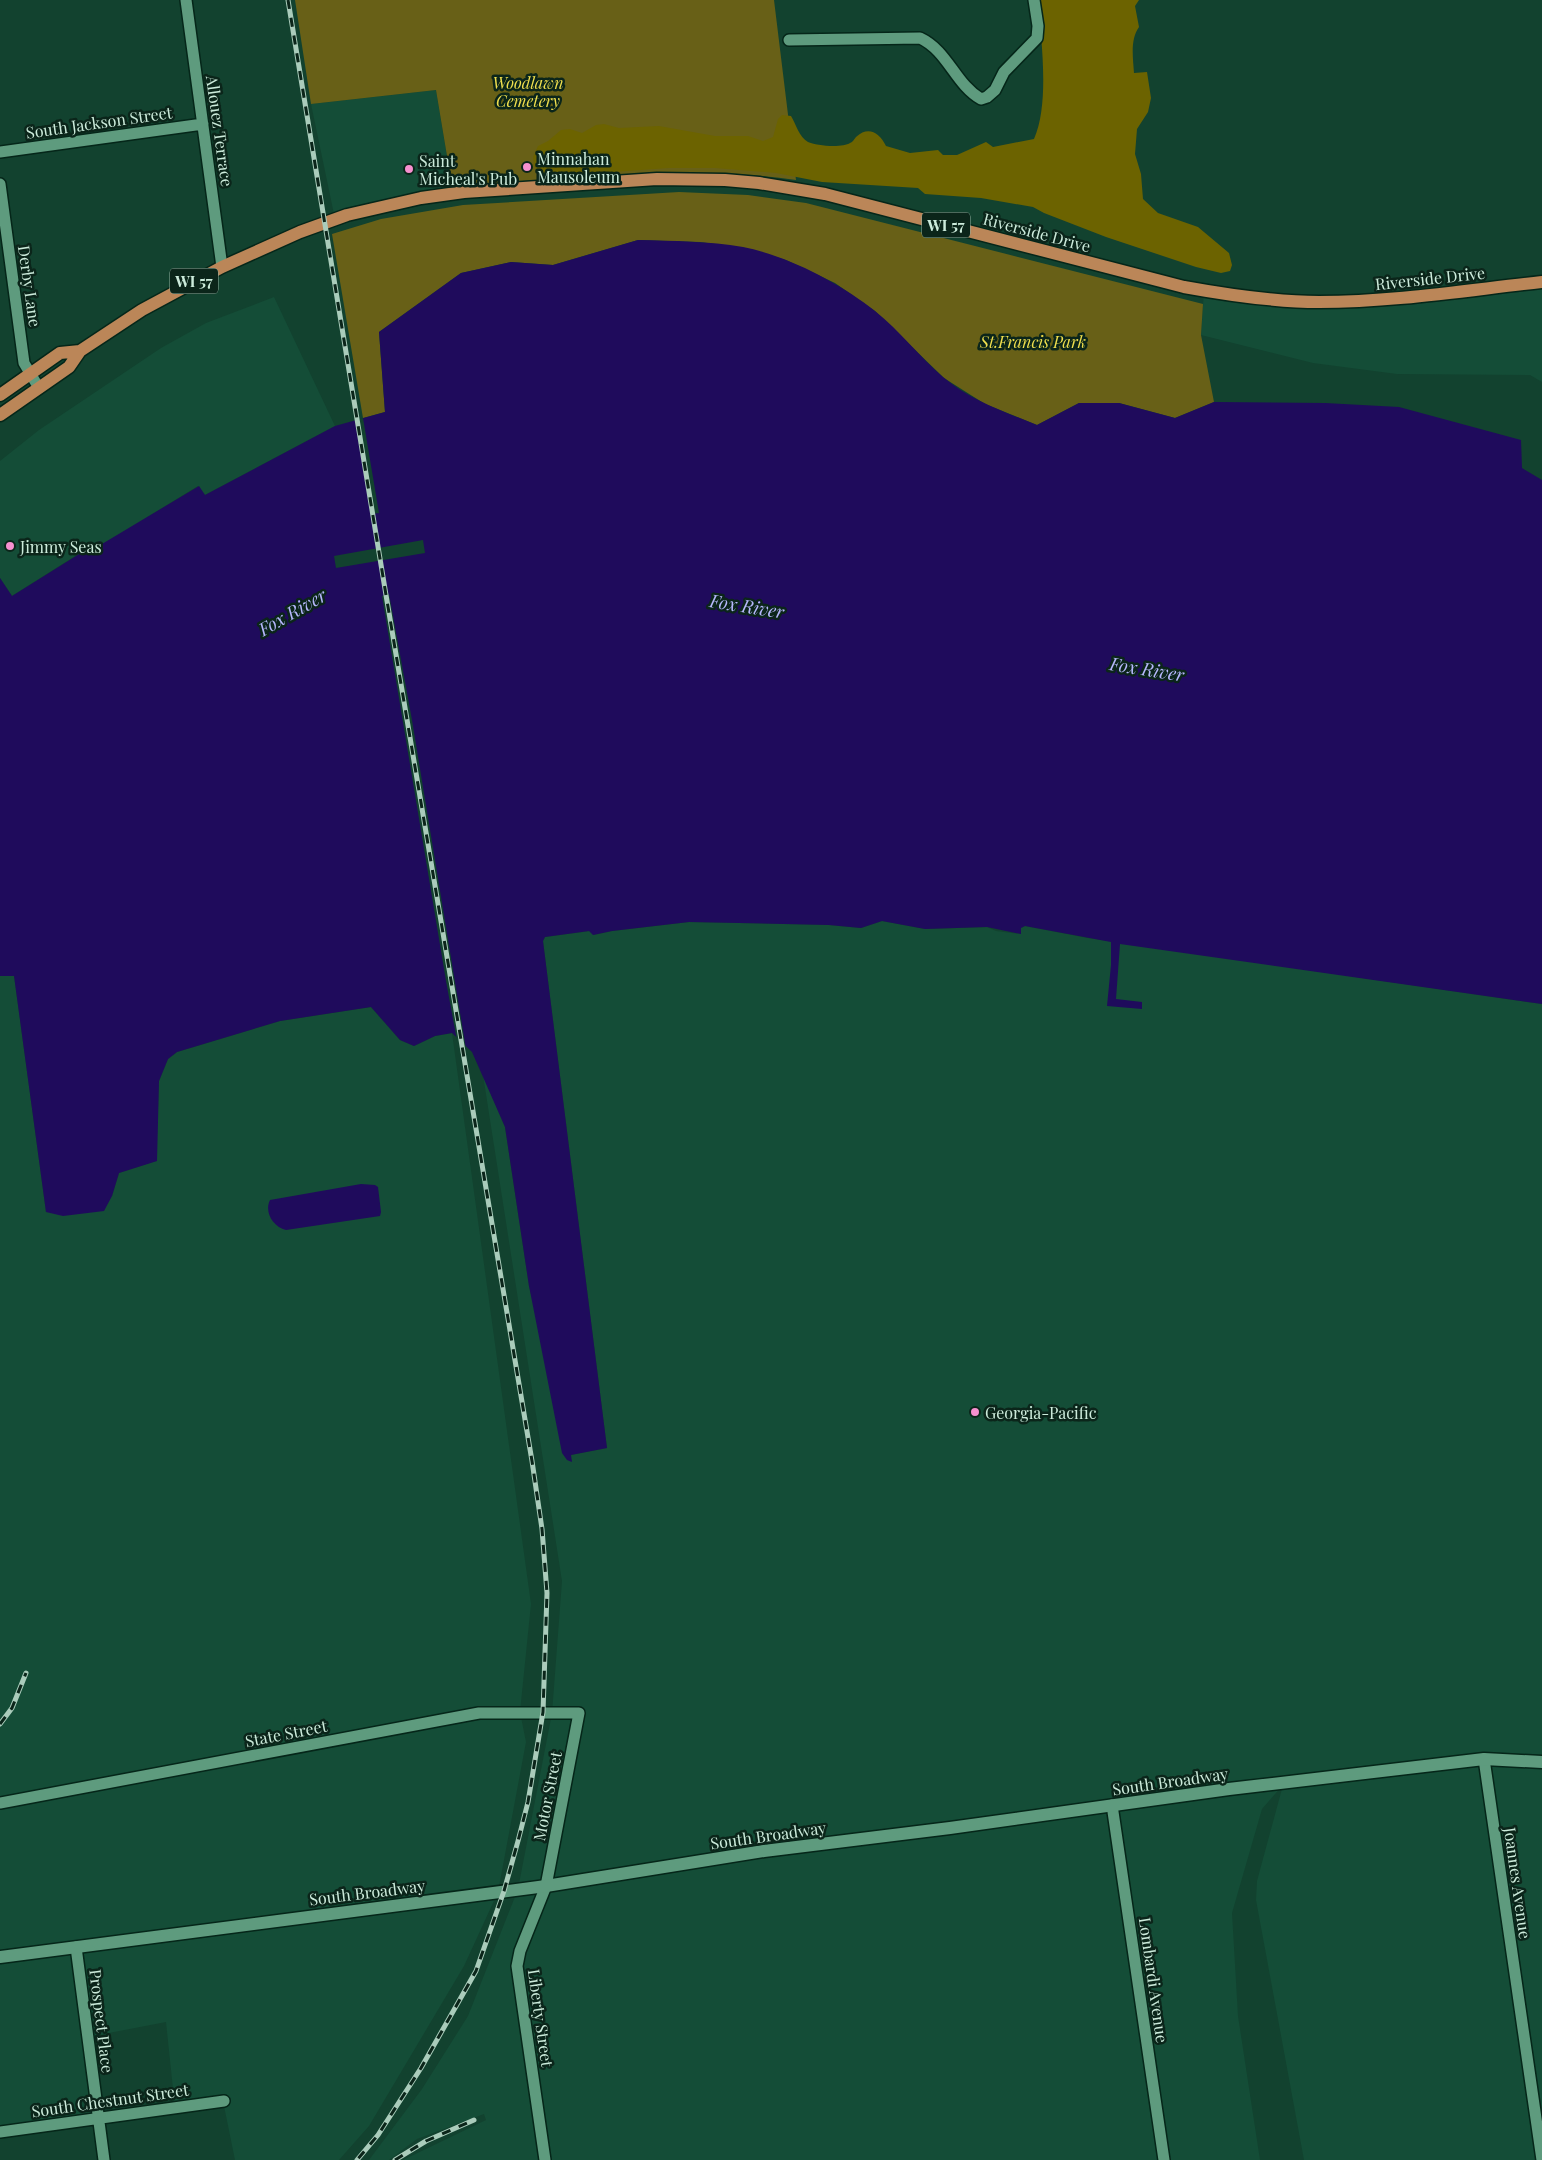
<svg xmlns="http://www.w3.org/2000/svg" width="1542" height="2160" font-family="'Playfair Display',serif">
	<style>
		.built { fill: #144d37 }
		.green { fill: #686017 }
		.forest { fill: #6c6300 }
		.water { fill: #1f0b5c }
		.pier { fill: #12422f }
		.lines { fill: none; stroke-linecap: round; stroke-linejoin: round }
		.minor-casing { stroke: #052619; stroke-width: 14 }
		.tertiary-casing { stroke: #052619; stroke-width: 15 }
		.primary-casing { stroke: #052619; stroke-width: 15 }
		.minor { stroke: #5e9b7e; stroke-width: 11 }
		.tertiary { stroke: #5e9b7e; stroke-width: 12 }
		.primary { stroke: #bb8658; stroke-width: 12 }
		.rail-casing { stroke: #acb; stroke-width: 5 }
		.rail { stroke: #0b251a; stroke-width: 3; stroke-dasharray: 9; stroke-linecap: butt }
		.poi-dot { fill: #f690cf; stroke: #0b251a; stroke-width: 2 }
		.labels { text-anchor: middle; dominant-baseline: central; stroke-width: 5; stroke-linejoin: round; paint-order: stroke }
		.shield { fill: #0b251a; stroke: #92b0a1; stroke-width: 1 }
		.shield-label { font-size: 15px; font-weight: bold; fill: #ccebdb }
		.park-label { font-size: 16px; font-style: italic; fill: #efdf4e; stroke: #0b251a }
		.street-label { font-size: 16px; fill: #ccebdb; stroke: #0b251a }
		.poi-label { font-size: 16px; fill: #ccebdb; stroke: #0b251a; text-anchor: start }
		.water-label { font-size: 18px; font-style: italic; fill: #b5b7fb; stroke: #0b251a }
	</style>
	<rect width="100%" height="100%" fill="#12422f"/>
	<path class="built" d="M436,90L453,193L335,219L311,104Z
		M1542,282V382L1530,375L1397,374L1313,363L1201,335L1204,291L1284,301Z
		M274,297L335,426L205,495L198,486L102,545L99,541L12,596L0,578V461L39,430L161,348L206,323Z
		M882,921L925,929L987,927L996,931L1021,934V928L1025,926L1088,938L1542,1004V2160H1304L1256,1900L1257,1881L1283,1785L1262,1809L1232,1913L1238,2016L1260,2160H403L486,2120L484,2114L417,2139L389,2160H369L422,2089L468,2016L518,1889L552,1713L562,1581L483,1075L505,1127L529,1286L572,1461L570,1455L607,1448L543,941L545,937L590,931L594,935L612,931L689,922L829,925L861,928Z
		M14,975L46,1212L112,1196L119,1173L156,1161L159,1081L168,1059L177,1052L280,1021L371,1007L400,1040L414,1046L435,1036L452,1033L531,1604L520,1712L526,1742L498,1892L464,1966L369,2126L339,2160H235L223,2101L175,2108L166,2022L88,2037L98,2118L0,2132V976Z"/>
	<path class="green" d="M295,0H774L796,180C682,164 566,179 452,186L436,90L311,104Z
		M679,192L748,195L806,203L1203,304L1201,335L1214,402L1175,418L1119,403H1079L1037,425L985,404L944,378L875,311L835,283L786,260L745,248L700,242L638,240L553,265L511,262L461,273L379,332L385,412L363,418L332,234L381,219L463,205Z"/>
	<path class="forest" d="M1038,0H1139L1135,6L1139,27C1130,40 1133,57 1134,73L1147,72L1151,98L1148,112L1137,129L1135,154L1141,174L1143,199L1158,213L1198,227L1229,253L1232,265L1230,271L1221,273L1196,267L1106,237L1044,213L1033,207L981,198L925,194L918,188L822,182L776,173L715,168H669L543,177L534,166L533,157L538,146L548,141L561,130L570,129L582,133L596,125L604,124L619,128L659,126L715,136H748L763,141L773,137L778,119L782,115L791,116C796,124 799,137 808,142C816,146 843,148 850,143C853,142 854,139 856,137C868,126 879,132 886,146L910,153L938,150L943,155H957L986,142L993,147L1034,139C1050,103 1041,39 1038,0Z"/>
	<path class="water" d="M638,240C673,241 709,241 743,247C788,256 840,283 875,311C900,331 919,356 943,377C970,400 1005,412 1037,425L1079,403H1119L1175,418L1214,402L1325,403L1399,407L1521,440L1522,468L1542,480V1004L1120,944L1116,999L1142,1002V1009L1107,1006L1111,965V942L1025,926L1021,928V934L987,927L925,929L882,921L861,928L829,925L689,922L612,931L593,935L589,931L545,937L543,941L607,1448L571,1455L572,1462L567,1460L562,1453L529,1286L505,1127L472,1052L452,1033L435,1036L414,1046L400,1040L371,1007L280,1021L177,1052L168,1059L159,1081L157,1161L119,1173L112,1196L104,1211L63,1216L46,1212L14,976H0V578L12,596L100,541L102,544L199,486L205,495L335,426L385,412L379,332L461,273L511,262L553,265Z
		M361,1184L375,1185L378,1187L381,1212L380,1216L286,1230C273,1227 264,1212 270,1200Z"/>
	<path class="pier" d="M363,418L379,513L371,514L355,419Z
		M423,540L425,553L336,568L334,556Z
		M389,594L412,720L466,1049L457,1041L446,981L382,596Z"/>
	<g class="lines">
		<defs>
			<path id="minor" d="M186,0L222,267
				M789,40L920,38C948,51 955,84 981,99L987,97L995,90L1004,72L1037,38L1038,26L1034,0
				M0,152L203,124
				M0,184L24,363L39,388
				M1484,1759L1542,2160
				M0,1803L479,1713H579L546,1886L520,1951L517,1966L545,2160
				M1112,1805L1164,2160
				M76,1947L104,2160
				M0,2132L224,2101"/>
			<path id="tertiary" d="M0,1957L546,1886L764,1851L950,1828L1229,1789L1484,1759L1542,1762"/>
			<path id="primary" d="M0,395L60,353L80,351
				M0,415L69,367L80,351L142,310L222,267L300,232L347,215L421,198L464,192L657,179L725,180L759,183L825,194L1184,287C1228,295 1273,302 1319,302C1394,302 1468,290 1542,282"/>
		</defs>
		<use href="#minor" class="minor-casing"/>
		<use href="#tertiary" class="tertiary-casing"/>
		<use href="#primary" class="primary-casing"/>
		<use href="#minor" class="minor"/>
		<use href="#tertiary" class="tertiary"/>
		<use href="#primary" class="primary"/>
		<defs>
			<path id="rail" d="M288,0L386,595L532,1461L542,1529L547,1593L543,1712L528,1802L518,1841L504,1891L476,1971L421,2068L378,2135L357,2160
				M0,1724L12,1708L26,1673
				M395,2160L426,2141L474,2120"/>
		</defs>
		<use href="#rail" class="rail-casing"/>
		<use href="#rail" class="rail"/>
	</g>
	<g class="poi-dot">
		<circle cx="527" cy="167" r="5"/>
		<circle cx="409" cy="169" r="5"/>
		<circle cx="10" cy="546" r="5"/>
		<circle cx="975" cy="1412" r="5"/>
	</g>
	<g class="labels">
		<g class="shield">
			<rect x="922" y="212.5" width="48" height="25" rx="4"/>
			<rect x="170" y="268.5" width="48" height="25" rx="4"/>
		</g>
		<g class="shield-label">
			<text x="946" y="225">WI 57</text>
			<text x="194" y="281">WI 57</text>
		</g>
		<g class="park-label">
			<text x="528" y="82">Woodlawn<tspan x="528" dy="18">Cemetery</tspan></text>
			<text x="1033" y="341">St.Francis Park</text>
		</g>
		<g class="street-label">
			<text transform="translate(99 122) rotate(-8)">South Jackson Street</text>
			<text transform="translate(220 131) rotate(82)">Allouez Terrace</text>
			<text transform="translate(1037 232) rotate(15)">Riverside Drive</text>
			<text transform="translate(1430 278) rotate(-6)">Riverside Drive</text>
			<text transform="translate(30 286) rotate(82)">Derby Lane</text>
			<text transform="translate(286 1733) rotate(-11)">State Street</text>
			<text transform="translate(1170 1781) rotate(-8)">South Broadway</text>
			<text transform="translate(547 1796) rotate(-79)">Motor Street</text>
			<text transform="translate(768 1835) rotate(-8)">South Broadway</text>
			<text transform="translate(1518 1883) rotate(82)">Joannes Avenue</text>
			<text transform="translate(367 1892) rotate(-7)">South Broadway</text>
			<text transform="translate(1154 1980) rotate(82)">Lombardi Avenue</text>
			<text transform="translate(541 2018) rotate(82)">Liberty Street</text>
			<text transform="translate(102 2021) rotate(83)">Prospect Place</text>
			<text transform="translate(110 2100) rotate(-8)">South Chestnut Street</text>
		</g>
		<g class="poi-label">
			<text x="537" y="158">Minnahan<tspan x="537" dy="18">Mausoleum</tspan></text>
			<text x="419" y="160">Saint<tspan x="419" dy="18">Micheal's Pub</tspan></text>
			<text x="20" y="546">Jimmy Seas</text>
			<text x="985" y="1412">Georgia-Pacific</text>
		</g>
		<g class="water-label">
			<text transform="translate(747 606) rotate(9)">Fox River</text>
			<text transform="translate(292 612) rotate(-30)">Fox River</text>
			<text transform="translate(1147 669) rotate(9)">Fox River</text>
		</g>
	</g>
</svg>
